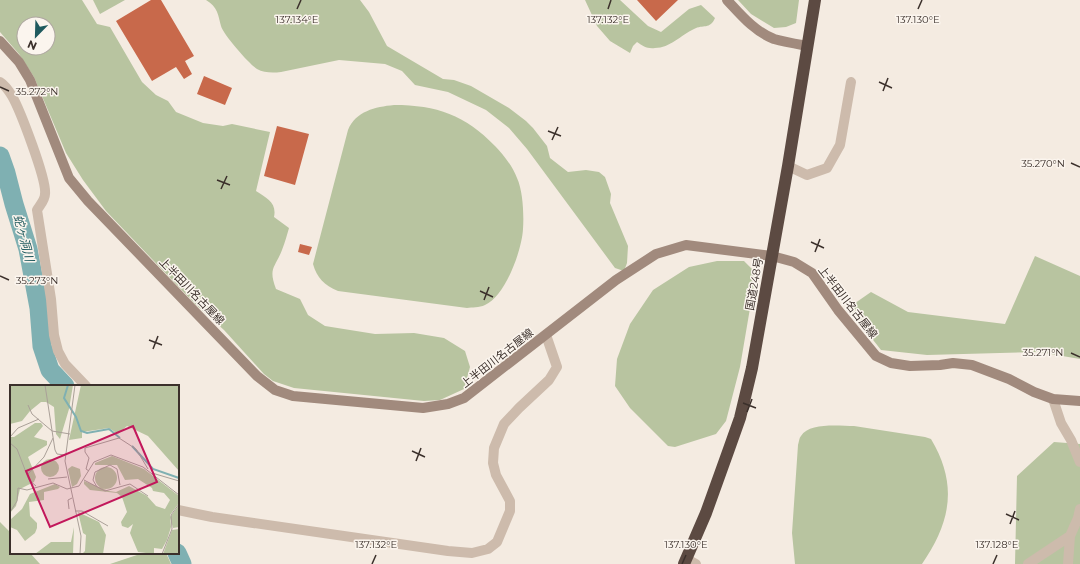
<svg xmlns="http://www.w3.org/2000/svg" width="1080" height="564" font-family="Montserrat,'Noto Sans JP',sans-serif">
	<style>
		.green { fill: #b8c4a0; fill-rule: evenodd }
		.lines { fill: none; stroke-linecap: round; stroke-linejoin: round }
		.river { stroke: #7fb0b2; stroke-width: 19 }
		.building { fill: #c8694b }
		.street { stroke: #cdbbac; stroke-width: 10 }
		.secondary { stroke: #a18a7d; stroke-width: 10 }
		.highway { stroke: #5c4a42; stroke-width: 12 }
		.ticks { fill: none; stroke: #3b302b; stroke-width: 1.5 }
		.labels { text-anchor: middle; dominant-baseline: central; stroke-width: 3; stroke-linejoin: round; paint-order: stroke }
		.street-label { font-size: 11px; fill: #3b302b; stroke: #fbf5ee }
		.water-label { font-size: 12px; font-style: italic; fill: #1f5a5e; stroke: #fbf5ee }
		.inset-river { fill: none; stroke: #7fb0b2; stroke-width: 2 }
		.inset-road { fill: none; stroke: #aaa098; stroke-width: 1 }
		.view { fill: #c2185b; fill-opacity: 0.15; stroke: #c2185b; stroke-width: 2 }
		.inset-edge { fill: none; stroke: #3b302b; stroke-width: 2 }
		.ticks-label { font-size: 10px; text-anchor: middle; fill: #3b302b; stroke: #fbf5ee; stroke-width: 3; stroke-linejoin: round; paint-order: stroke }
	</style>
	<rect width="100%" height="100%" fill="#f4ebe1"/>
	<path class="green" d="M0,0H82L97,24L110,27L142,82L156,95L168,101L176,112L203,123L223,126L232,124L270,132L256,191C267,198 277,203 274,217L289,228C287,235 285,242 282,250C275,268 268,268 276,289L300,299L308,315L325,326L375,334L414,333L444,338L465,351L470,367L464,389L440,400L424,401L294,388L273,381L264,374L224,330L195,304L106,211L83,180L66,153L34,77L19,54L0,32ZM24,24H48V48H24Z
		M93,0H125L100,14Z
		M206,0H360L369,12L387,46L443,79L454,80L471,86L509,108L526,121L533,128L547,146L550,158L568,172L586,170L599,172L605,177L611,194L610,203L628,246L627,263L624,271L615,268L527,149L509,128L486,110L448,92L415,85L402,71L385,64L339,60L281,72C273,73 264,73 257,69C249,64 223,34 221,26C218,15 218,7 206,0Z
		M585,0H620L648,26L661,32L689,9L701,5L715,18C710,30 703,24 694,29C681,35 670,48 655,48C647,49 643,46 637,42L633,46L630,53L610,41L597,26Z
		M738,0H799L796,23L786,27L774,28L751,14Z
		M394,105C437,105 465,115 495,146C503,154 513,167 517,178C523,191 524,215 523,229C522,250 505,297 485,305C479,308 472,307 467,308L338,291C324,285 317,278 313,264L348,130C356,111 375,107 394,105Z
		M1035,256L1080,276V359L1039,352L927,355L881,350L848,308L871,292L908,312L1005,324Z
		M717,261H744L756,273L740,367L726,421L716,434L675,447L668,446L630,408L615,386L617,359L630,324L653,290L689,267Z
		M854,426L925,437L931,439C958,484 951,522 922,564H795L792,533L798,445C799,442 799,438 801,436C809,422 840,426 854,426Z
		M1054,442L1080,444V564H1015L1017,476Z
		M0,522L11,533V553H30L40,564H0Z
		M143,553H166L171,564H110Z"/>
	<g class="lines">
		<path class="river" d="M0,156L6,173L14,204L28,249L39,308L42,346L50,370L65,386
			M177,553L182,564"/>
	</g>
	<path class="building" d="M151,0H161L194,56L185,61L192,74L184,79L176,67L152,81L116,21Z
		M637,0H678L656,21Z
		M204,76L232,88L225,105L197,94Z
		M277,126L309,134L295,185L264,176Z
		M300,244L312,247L309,255L298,252Z"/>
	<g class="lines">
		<path class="street" d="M0,82C5,85 9,91 12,96C20,110 47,180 45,194C45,200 40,205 37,210L51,299L54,335L58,351L65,364L86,386
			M788,166L807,175L827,168L840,145L851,82
			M1053,399L1061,423L1071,440L1080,462
			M178,510L212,517L448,551L472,553L488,549L497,542L510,511V501L496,475L493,463L494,448L504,424L519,408L549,380L557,367L546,335
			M687,559L696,564
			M1028,564L1070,536
			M1068,564L1070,536L1078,518L1080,509"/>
		<path class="secondary" d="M727,0C741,15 754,31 774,39C785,42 797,44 808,46
			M0,41L19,62L30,80L69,178L88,201L257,376L275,390L293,396L423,408L448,404L464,398L616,280L656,254L686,245L772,256L794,262L812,273L838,310L876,356L891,363L910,366L940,365L953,363L972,365L1009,379L1034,392L1053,399L1080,401"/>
		<path class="highway" d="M684,564L706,513L729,449L740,418L752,368L788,166L815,0"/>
	</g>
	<path class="ticks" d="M297,9L301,0M608,9L611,0M918,9L922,0M879,82L892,88M0,87L9,91M883,91L888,78M548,131L561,136M552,140L558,127M1071,163L1080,167M217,180L230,185M221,189L227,176M811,242L824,248M815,252L820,239M0,276L9,280M480,291L493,297M484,300L489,287M149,340L162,345M153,349L158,336M1071,353L1080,357M743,403L756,408M747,412L752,399M412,451L425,457M416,461L421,448M1006,514L1019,520M1010,524L1015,511M372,564L376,555M682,564L686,555M993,564L997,555"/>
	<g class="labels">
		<g class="street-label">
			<text transform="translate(754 284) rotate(-80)">国道248号</text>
			<text transform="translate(192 291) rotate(46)">上半田川名古屋線</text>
			<text transform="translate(848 302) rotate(52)">上半田川名古屋線</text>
			<text transform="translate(497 358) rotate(-38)">上半田川名古屋線</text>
		</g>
		<g class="water-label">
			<text transform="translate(24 238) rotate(75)">蛇ヶ洞川</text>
		</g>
	</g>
	<g transform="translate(10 385)">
		<rect width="169" height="169" fill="#f4ebe1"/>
		<path d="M0,0H63L59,24L50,54L46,49L44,22L36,17H31L20,26L12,36L0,39ZM71,0H169V86L138,51L117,41L108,49L99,43L72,47V53L59,55ZM25,38H31L33,41L24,52L37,56V60L18,72L26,92L24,97L10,104L6,121L0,128V52H4ZM102,71L134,84L169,111V118L160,130L161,142L157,155L152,164L144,163V169L128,167L120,148L123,139L118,143L112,141L111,137L117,127L112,112L107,108L80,105L74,99V96L99,106L106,107L119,101L137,111L146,121L155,124L160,115L154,108L143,106L142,103L128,94L115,95L107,80H85V78ZM31 83a9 9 0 1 1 18 0a9 9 0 1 1-18 0ZM62,81L70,84L71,91L67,99L62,102L58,84ZM85 93a11 11 0 1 1 22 0a11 11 0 1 1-22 0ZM45,99L50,102L48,104L34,107V115L19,117L20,131L27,138V143L25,148L15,156L7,145L0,142V135L12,124L20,109ZM169,120V142L163,143L160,132ZM68,127L89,137L96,150L93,169H72L75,166L76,150L73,148ZM64,142L63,169H25L41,157H61ZM169,144V169H153L162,145Z" fill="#b8c4a0"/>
		<path class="inset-river" d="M58,0L54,13L66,32L71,46L77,48L99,44L110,53M122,61L143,84L169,93"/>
		<path class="inset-road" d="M35,0L45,65L47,69L55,70M65,0L55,76L71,151L70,169M18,20L22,29L42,46L60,49M0,52L8,43L29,34M0,58L7,64L19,95L26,101M79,86L76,84L79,73L75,67V63L109,53L126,64L138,84M142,88L169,96M18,89L34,72L43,53M38,94L57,92M74,95L95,106L120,99L138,111M87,102L83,95L85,87L100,80L107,84L110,100M59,124L58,115L62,113M65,126H72L98,141M0,127L7,116L8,103L17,105L43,98L57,104L69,101L84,77L101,70L133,82L169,110M152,169L162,144L161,130L169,119"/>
		<path class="view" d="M123,41L147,97L40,142L16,86Z"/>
		<rect width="169" height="169" class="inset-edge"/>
	</g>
	<g class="ticks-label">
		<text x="297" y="23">137.134°E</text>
		<text x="608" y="23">137.132°E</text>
		<text x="918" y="23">137.130°E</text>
		<text x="37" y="95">35.272°N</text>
		<text x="1043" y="167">35.270°N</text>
		<text x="37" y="284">35.273°N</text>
		<text x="1043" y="356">35.271°N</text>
		<text x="376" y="548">137.132°E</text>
		<text x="686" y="548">137.130°E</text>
		<text x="997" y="548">137.128°E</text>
	</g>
	<g transform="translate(36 36) rotate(203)"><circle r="19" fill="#fbf5ee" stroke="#aea6a0"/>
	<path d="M0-3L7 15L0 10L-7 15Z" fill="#1f5a5e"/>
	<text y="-6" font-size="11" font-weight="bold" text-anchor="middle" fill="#3b302b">N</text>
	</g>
</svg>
